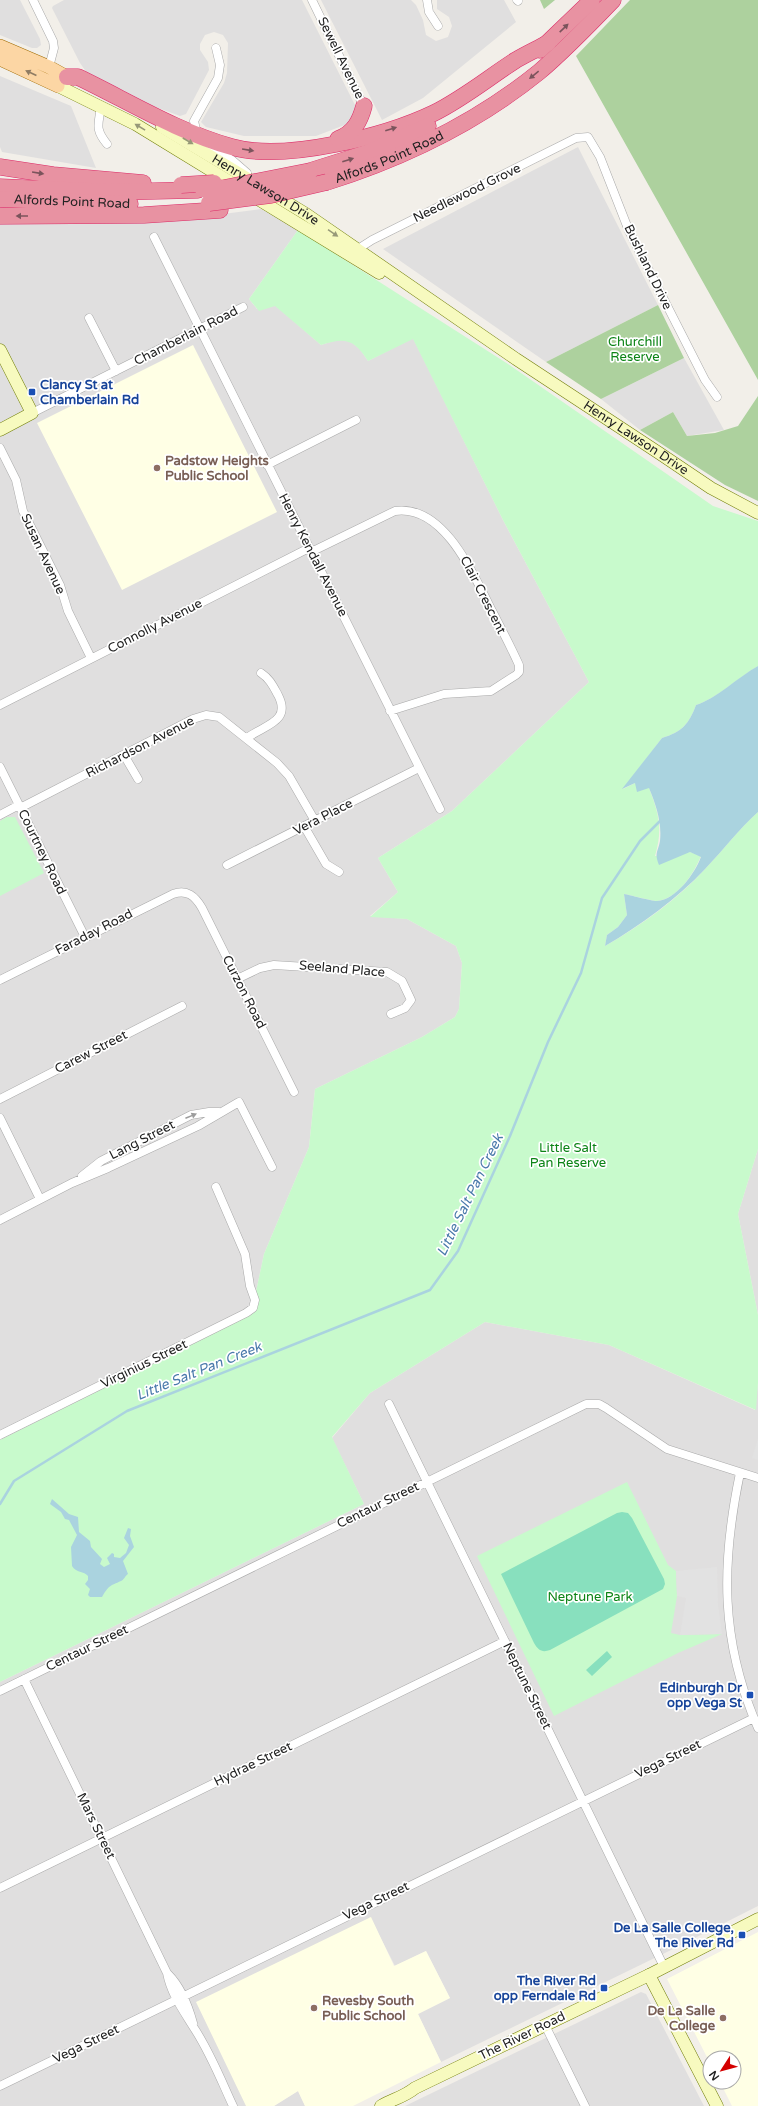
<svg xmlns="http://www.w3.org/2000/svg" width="758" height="2106" font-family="'Varela Round',sans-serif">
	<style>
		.residential { fill: #e0dfdf }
		.education { fill: #ffffe5 }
		.forest { fill: #add19e }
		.park { fill: #c8facc }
		.pitch { fill: #88e0be }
		.parking { fill: #e2e2e2 }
		.water { fill: #aad3df }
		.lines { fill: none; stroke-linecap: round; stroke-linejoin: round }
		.stream { stroke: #aad3df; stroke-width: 2.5 }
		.street-casing { stroke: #a9a9a9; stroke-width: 9 }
		.secondary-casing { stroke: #707d05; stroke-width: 13 }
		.primary-casing { stroke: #a06b00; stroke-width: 14 }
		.highway-casing { stroke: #dc2a67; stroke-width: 17 }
		.street { stroke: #fff; stroke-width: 8 }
		.secondary { stroke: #f7fabf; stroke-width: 12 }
		.primary { stroke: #fcd6a4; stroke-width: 13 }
		.highway { stroke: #e892a2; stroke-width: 16 }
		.highway-bridge-casing { stroke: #dc2a67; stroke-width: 17; stroke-linecap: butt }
		.highway-bridge { stroke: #e892a2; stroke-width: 16 }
		.oneway { fill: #7b545c }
		.oneway2 { fill: #8f7c63 }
		.oneway3 { fill: #979978 }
		.oneway4 { fill: #9c9c9c }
		.transit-dot { fill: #1a4fb4; stroke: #fff; stroke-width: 1.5 }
		.education-dot { fill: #8d6e63; stroke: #fff; stroke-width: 1.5 }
		.labels { text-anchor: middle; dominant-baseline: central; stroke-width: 3.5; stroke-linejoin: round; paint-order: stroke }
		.street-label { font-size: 13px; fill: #222; stroke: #fff }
		.park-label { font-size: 13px; fill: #0c8416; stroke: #fff }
		.transit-label { font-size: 13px; font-weight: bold; fill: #164399; stroke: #fff; text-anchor: end }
		.education-label { font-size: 13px; font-weight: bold; fill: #785e54; stroke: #fff; text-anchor: start }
		.water-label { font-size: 14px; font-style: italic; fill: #4a7aab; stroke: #fff }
	</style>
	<rect width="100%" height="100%" fill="#f2efe9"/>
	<path class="residential" d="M0,0H20L40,39L41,45L37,48H32L0,35Z
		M64,0H302L356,107L355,121L316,136H244L206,127L201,122L224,83L227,73L228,43L223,35L214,32L205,35L200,44V50L208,62L209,70L186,114L180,116L150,105L87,73L80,63L52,8L53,6Z
		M321,0H411L416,5L423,20L426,35L436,41L448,37L452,26L449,17L437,9V0H504L516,22L423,98L382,120Z
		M0,76L71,106L96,168L2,152L0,147Z
		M578,147L658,305L546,362L383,249Z
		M261,209L298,230L249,299L257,309L275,305L321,345L340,339L351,342L360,349L368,361L413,338L503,520L589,682L452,811L378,858L398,892L370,916L407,919L456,946L462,963L459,1009L455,1017L422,1037L315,1089L309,1147L264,1254L251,1315L0,1440V221L223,214Z
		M684,358L724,430L687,436L673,412L640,430L601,399Z
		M758,1149V1315L738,1214Z
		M485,1322L609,1345L755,1410L758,1383V1906L669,1951L441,2062L418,2014L450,1998L426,1951L395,1966L370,1917L246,2106H0V1682L364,1504L332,1438L370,1393Z
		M641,1992L646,1994L704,2106H405Z
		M298,2091L305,2106H274Z"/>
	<path class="education" d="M193,345L277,512L122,590L37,423Z
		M371,1917L394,1966L426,1951L450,1998L418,2014L441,2062L353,2106H305L298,2091L274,2106H246L196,2002Z
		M758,1932V2106H732L720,2082H734V2058H710V2063L667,1979Z"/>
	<path class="forest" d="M540,0H555L544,9Z
		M630,0H758V380L576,56Z
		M658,305L684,358L601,399L546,362Z
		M758,396V501L725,485L640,430L673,412L687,436L715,433L738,426Z"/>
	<path class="park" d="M298,230L508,364L713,506L758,521V666C739,677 716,699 696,705C689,724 682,732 662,738L623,789L635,783L649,788C659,814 663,829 655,856L690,852L701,856C694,873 678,899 657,901C652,901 630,895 624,894L627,915L618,927L607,935L605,946C642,925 678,899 706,868C724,849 739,829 758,812V1149L738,1214L758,1315V1383L756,1410L609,1345L485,1322L370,1393L332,1437L364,1504L0,1682V1440L251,1315L264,1254L309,1147L315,1089L422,1037L455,1017L459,1009L462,963L456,946L407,919L370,917L398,892L378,858L452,811L589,682L503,520L413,339L368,361C354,339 345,337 321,345L275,306L259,311L249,299Z
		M7,817H15L44,873L0,896V821Z
		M627,1482L668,1565L676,1571L677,1596L671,1633L680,1635L722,1634L678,1653L554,1716L477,1556Z"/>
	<path class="pitch" d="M622,1512L628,1513L632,1518L664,1579L665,1584L663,1589L550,1650C542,1653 538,1650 534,1643L501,1574L617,1513Z
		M607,1651L612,1657L592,1676L586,1670Z"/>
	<path class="parking" d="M758,1439V1460L752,1458Z
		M717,1567L718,1605L722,1634L680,1635L686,1598L677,1596L676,1571Z"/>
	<path class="water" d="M758,666V812C739,829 724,849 706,868C677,899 641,925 605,946L607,935L618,927L627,915L624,894C630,895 651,901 657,901C676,900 695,873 701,857L690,852L659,865C654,853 658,852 660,841C662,822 656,805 649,788L637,792L635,783L622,789L662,738C682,732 689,724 696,705C716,699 738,677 758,666Z
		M52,1499L69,1514L78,1517L79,1532L90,1541L91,1547L102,1559L100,1564L104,1567L110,1564L107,1558L112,1553L114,1554V1557L120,1558L126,1553L129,1545L124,1538L128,1528L131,1529L130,1536L134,1547L123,1561L128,1574C125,1576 124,1580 121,1581C110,1586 109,1585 102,1597H90L88,1595L90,1589L85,1584L88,1580V1576C84,1571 76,1573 72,1566L71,1547L77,1535L69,1520L65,1519L61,1512L50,1504Z"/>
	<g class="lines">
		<path class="stream" d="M0,1504L14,1481L127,1411L430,1290L458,1251L510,1136L548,1042L581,973L602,898L640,841L660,821"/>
		<defs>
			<path id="street" d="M33,0L53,41L54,48L49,67
				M312,0L365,109
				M427,0L429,12L438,26
				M517,0L518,1
				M101,106C99,124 94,128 107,144
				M197,134L194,121L218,78L220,65L216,48
				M208,144L232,160L247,173
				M154,237L440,809
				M355,253L358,249L372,240L576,138L588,137L600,157L629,231L705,380L717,397
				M89,318L116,371
				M32,413L243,307
				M0,448L16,480L23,511L60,585L68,611L91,658
				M267,465L356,420
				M311,552L395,511C443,504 473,573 490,607C500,626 510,645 519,665V672L516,675L491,691L444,694L390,711
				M0,705L309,548
				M247,738C264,725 292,722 278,695C273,686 270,679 261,673
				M124,755L138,779
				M0,767L85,937
				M20,808L193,719L206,715L219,717L277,763L289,776L315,821
				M0,815L19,805
				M304,826L326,864L339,872
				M227,865L419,768
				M237,979L260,968L274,965L387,972L402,981L411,1000L405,1008L391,1014
				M0,980L173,894C187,889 195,896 202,908L294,1092
				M0,1099L182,1006
				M0,1118L40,1199
				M82,1176L101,1161L191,1115L209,1112H219
				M0,1220L72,1183L108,1168L198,1126L239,1102L272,1167
				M389,1404L664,1967
				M0,1435L246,1313L253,1308L255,1300L250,1286L245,1254L216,1187
				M740,1473C721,1564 720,1641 758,1728
				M24,1679L167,1973C171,1994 183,2010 194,2028C210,2052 221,2080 233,2106
				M0,1691L586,1404H599L606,1408L667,1449L758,1478
				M0,1888L505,1641
				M168,1974C181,1987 188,2005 193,2023
				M545,2025L585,2106
				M0,2086L754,1718"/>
			<g id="secondary">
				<path d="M58,86L135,124L379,273"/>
				<path id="s1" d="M162,127L306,214L516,359L659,453L711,488L758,513"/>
				<path d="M0,350L32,413L0,430"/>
				<path d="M649,1975L717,2106"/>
				<path d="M381,2106C393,2099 404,2097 415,2088L649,1975L758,1919"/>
			</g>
			<path id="primary" d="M0,46L49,67L67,77
				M0,59L58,86"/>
			<g id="highway">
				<path d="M540,50L592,0"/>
				<path d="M67,77H78C128,101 178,132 232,147C285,162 386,136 434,113C464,98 488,78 516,60C526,54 537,49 548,43"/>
				<path d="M338,139C354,133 360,121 364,106"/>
				<path d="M0,167L53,175L143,183"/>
				<path d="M310,171L370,152L428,126"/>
				<path id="s2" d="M327,182C403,158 476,123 539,72C565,50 589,25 613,0"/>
				<path d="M0,187L112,192L198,190"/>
				<path id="s3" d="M0,199L130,204"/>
				<path d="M0,216L144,215L220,210"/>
			</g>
		</defs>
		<use href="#street" class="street-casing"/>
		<use href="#secondary" class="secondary-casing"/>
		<use href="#primary" class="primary-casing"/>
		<use href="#highway" class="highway-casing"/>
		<use href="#street" class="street"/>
		<use href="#secondary" class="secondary"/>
		<use href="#primary" class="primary"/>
		<use href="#highway" class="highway"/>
		<defs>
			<path id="highway-bridge" d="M181,185L214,183
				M203,189L224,188L310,171
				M209,203L271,195L327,182"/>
		</defs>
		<use href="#highway-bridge" class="highway-bridge-casing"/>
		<use href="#highway-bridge" class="highway-bridge"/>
	</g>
	<defs><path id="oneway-solid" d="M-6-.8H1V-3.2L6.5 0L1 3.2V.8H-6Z"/></defs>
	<g class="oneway">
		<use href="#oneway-solid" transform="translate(564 28) rotate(-44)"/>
		<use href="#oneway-solid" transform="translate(534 75) rotate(141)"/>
		<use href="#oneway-solid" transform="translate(391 129) rotate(-17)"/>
		<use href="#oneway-solid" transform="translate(248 150) rotate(9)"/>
		<use href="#oneway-solid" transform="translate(348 160) rotate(-18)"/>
		<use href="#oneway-solid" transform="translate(38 173) rotate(9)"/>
		<use href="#oneway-solid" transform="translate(22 216) rotate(-180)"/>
	</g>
	<use class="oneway2" href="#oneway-solid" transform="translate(31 73) rotate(-155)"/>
	<g class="oneway3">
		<use href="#oneway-solid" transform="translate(140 127) rotate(-149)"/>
		<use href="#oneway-solid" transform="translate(188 141) rotate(30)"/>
		<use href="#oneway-solid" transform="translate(333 233) rotate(34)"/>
	</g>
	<use class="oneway4" href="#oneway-solid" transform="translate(191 1116) rotate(-22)"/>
	<g class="transit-dot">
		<rect x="28" y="388" width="8" height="8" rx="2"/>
		<rect x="746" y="1691" width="8" height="8" rx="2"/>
		<rect x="738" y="1931" width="8" height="8" rx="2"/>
		<rect x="600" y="1984" width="8" height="8" rx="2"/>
	</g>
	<g class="education-dot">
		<circle cx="157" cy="468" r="4"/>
		<circle cx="314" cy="2008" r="4"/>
		<circle cx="723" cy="2018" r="4"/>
	</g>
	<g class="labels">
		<g class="street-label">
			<text transform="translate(341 58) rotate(64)">Sewell Avenue</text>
			<text stroke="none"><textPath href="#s2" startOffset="67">Alfords Point Road</textPath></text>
			<text stroke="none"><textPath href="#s1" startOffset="121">Henry Lawson Drive</textPath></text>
			<text transform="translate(467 193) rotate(-26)">Needlewood Grove</text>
			<text stroke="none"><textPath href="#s3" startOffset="72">Alfords Point Road</textPath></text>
			<text transform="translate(648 267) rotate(64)">Bushland Drive</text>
			<text transform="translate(186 336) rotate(-27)">Chamberlain Road</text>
			<text stroke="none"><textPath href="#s1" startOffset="567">Henry Lawson Drive</textPath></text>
			<text transform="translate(43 554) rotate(65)">Susan Avenue</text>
			<text transform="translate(313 555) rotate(63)">Henry Kendall Avenue</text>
			<text transform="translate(483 595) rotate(63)">Clair Crescent</text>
			<text transform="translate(155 626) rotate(-27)">Connolly Avenue</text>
			<text transform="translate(140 747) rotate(-27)">Richardson Avenue</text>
			<text transform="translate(323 817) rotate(-27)">Vera Place</text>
			<text transform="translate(42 852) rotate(64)">Courtney Road</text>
			<text transform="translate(94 932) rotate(-27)">Faraday Road</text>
			<text transform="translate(342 969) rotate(5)">Seeland Place</text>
			<text transform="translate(244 992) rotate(63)">Curzon Road</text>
			<text transform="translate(91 1052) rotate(-27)">Carew Street</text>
			<text transform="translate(142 1140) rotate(-27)">Lang Street</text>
			<text transform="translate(144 1364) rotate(-26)">Virginius Street</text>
			<text transform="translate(378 1505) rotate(-26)">Centaur Street</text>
			<text transform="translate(87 1648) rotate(-26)">Centaur Street</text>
			<text transform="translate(527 1686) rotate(64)">Neptune Street</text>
			<text transform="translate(668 1759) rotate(-26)">Vega Street</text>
			<text transform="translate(253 1764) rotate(-26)">Hydrae Street</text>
			<text transform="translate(96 1826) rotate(64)">Mars Street</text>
			<text transform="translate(376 1901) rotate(-26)">Vega Street</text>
			<text transform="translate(522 2036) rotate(-26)">The River Road</text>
			<text transform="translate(86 2044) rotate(-26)">Vega Street</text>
		</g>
		<g class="park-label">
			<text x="635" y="342">Churchill<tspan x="635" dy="15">Reserve</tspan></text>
			<text x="568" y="1148">Little Salt<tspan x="568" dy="15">Pan Reserve</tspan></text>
			<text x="590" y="1597">Neptune Park</text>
		</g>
		<g class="transit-label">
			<text x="40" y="385" text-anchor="start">Clancy St at<tspan x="40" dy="15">Chamberlain Rd</tspan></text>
			<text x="742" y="1688">Edinburgh Dr<tspan x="742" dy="15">opp Vega St</tspan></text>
			<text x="734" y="1928">De La Salle College,<tspan x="734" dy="15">The River Rd</tspan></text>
			<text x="596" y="1981">The River Rd<tspan x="596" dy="15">opp Ferndale Rd</tspan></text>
		</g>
		<g class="education-label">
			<text x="165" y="461">Padstow Heights<tspan x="165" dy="15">Public School</tspan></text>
			<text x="322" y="2001">Revesby South<tspan x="322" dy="15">Public School</tspan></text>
			<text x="715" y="2011" text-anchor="end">De La Salle<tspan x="715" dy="15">College</tspan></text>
		</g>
		<g class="water-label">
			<text transform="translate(470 1195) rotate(-64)">Little Salt Pan Creek</text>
			<text transform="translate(199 1371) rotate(-22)">Little Salt Pan Creek</text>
		</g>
	</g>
	<g transform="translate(722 2070) rotate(234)"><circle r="19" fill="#ffffff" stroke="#a7a7a7"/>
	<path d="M0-3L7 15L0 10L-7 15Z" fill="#d40000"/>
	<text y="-6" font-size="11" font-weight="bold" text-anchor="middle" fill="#222222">N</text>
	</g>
</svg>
